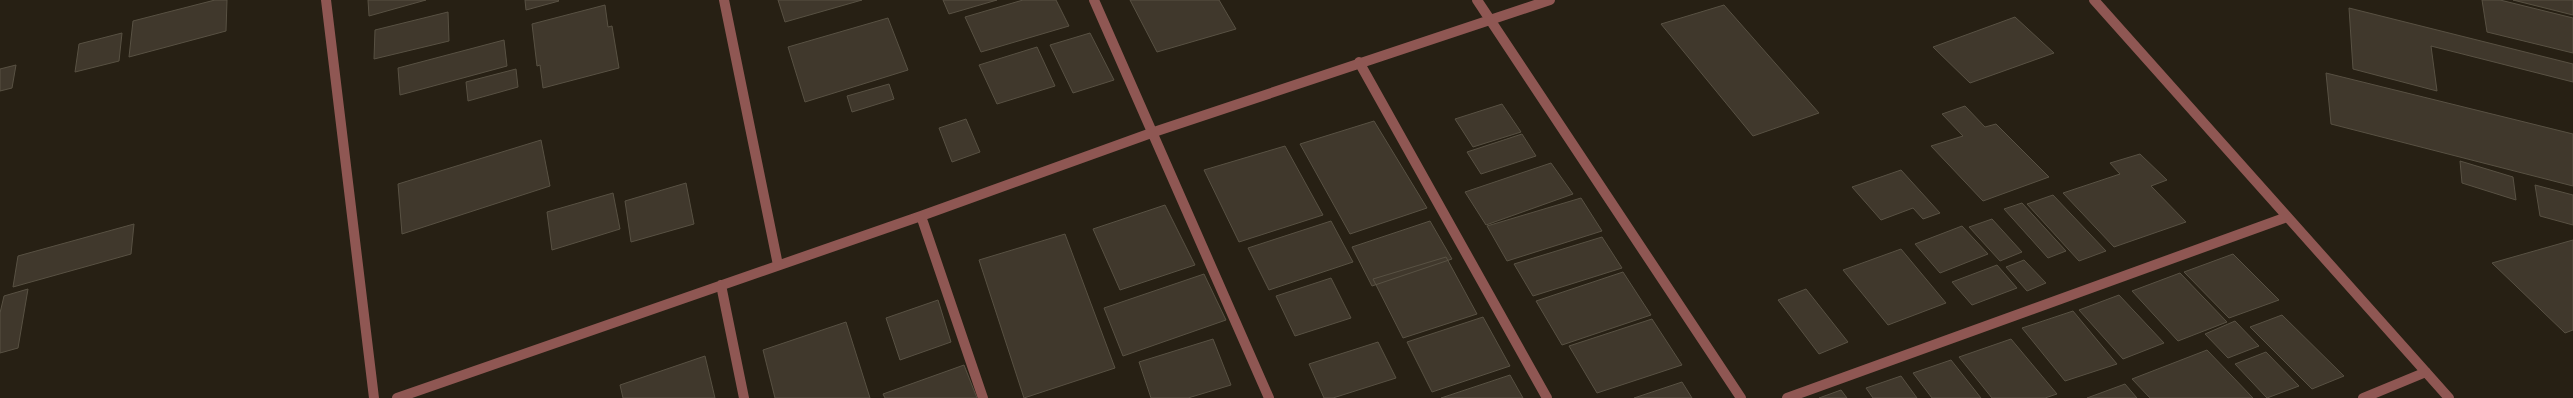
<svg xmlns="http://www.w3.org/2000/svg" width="2573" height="398" font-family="Roboto,sans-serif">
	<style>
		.building { fill: #40382c; stroke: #585143 }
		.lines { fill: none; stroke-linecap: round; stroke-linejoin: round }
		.minor { stroke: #8f5753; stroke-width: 10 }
	</style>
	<rect width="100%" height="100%" fill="#272014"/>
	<path class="building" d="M215,0H227L226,31L129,57L133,21Z
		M368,0H426L369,16Z
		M525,0H558L559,1L526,10Z
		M778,0H862L785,22Z
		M943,0H997L949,14Z
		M1023,0H1056L1069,26L981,52L965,17Z
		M1130,0H1219L1236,29L1157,52Z
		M2482,0H2500L2573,18V53L2487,32Z
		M2513,0H2573V15Z
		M605,5L608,27L612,26L619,68L543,88L540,65L537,66L532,24Z
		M1724,5L1819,113L1753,136L1661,24Z
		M2349,8L2573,64V82L2431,46L2437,91L2353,69Z
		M448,12L449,41L374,59L375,30Z
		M2015,17L2054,53L1970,83L1933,47Z
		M888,18L908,70L805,102L788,47Z
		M122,33L119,61L75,72L79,44Z
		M1090,33L1114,80L1073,93L1050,45Z
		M504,40L507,66L400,95L398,68Z
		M1037,47L1055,86L997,104L979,65Z
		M16,65L12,88L0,91V69Z
		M516,69L518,87L468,101L466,82Z
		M2326,73L2573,134V186L2331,124Z
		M889,84L894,99L852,112L847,96Z
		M1502,104L1521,132L1473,147L1455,119Z
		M1965,106L1985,127L1996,124L2049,177L1983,201L1931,146L1963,136L1942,114Z
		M966,119L980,152L952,162L939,128Z
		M1374,121L1427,208L1350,234L1300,144Z
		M1522,134L1536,156L1481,174L1467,152Z
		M541,140L550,186L402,234L398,184Z
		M1285,146L1323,215L1239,242L1204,170Z
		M2140,154L2167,180L2151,186L2186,222L2114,247L2063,193L2120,174L2110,163Z
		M2460,161L2513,177L2516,200L2462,183Z
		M1551,163L1573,194L1486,225L1465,192Z
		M1901,170L1940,213L1923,219L1913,208L1881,220L1852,187Z
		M686,183L694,224L631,242L625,201Z
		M2535,185L2573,195V225L2540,216Z
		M613,193L620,229L552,250L547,212Z
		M2053,195L2106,251L2079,261L2027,204Z
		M1581,198L1602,231L1507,261L1487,226Z
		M2022,203L2066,251L2048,258L2004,209Z
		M1165,205L1195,265L1120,290L1093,229Z
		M1992,219L2022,252L2000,261L1969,227Z
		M1331,221L1353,262L1269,290L1248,248Z
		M1430,221L1452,259L1372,286L1352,247Z
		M134,224L131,254L13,287L18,256Z
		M1962,226L1988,254L1940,273L1915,244Z
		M1065,234L1115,368L1024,398L979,260Z
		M1602,237L1622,268L1533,296L1514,264Z
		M2573,240V330L2565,333L2492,263Z
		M1901,249L1946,303L1888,325L1843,270Z
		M2233,254L2279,300L2229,318L2184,272Z
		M1446,257L1477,314L1403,338L1373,279Z
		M2024,260L2046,283L2027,291L2006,267Z
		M1997,265L2017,288L1972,305L1952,282Z
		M1623,272L1651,315L1562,345L1536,301Z
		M2180,273L2227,322L2178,341L2132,291Z
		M1204,274L1226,320L1123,356L1104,308Z
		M1331,278L1351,318L1295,336L1276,296Z
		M28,289L18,348L0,353V313L4,296Z
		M1806,289L1848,342L1819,354L1778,300Z
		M2119,295L2164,343L2123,359L2079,310Z
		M938,300L951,342L900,360L886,318Z
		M2073,311L2117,364L2065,381L2022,328Z
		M2282,315L2344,376L2312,389L2250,327Z
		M1483,317L1510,366L1432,392L1407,342Z
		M1652,319L1682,365L1597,393L1569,346Z
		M2235,321L2259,346L2228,358L2205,334Z
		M846,322L870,398H775L763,350Z
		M1213,339L1231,385L1188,398H1151L1139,362Z
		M2011,339L2057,394L2045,398H1992L1959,357Z
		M1378,342L1396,378L1333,398H1324L1309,364Z
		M2207,350L2253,398H2150L2132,379Z
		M2266,352L2299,386L2267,398L2235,364Z
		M705,356L715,398H623L620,385Z
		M1951,360L1981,398H1932L1913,373Z
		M964,365L977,398H885L883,394Z
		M1510,375L1523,398H1441Z
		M1901,376L1917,398H1873L1866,388Z
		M1682,382L1692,398H1634Z
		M2125,384L2137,398H2087Z
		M1841,390L1847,398H1819Z"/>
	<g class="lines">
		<path class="minor" d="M326,0L374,398
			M724,0L778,265
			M1094,0L1269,398
			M1477,0L1741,398
			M2094,0L2449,398
			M1359,62L1547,398
			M921,216L983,398
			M721,285L744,398
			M397,398L921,216L1154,132L1550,0
			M1787,398L2287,217
			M2363,398L2426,372"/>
	</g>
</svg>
